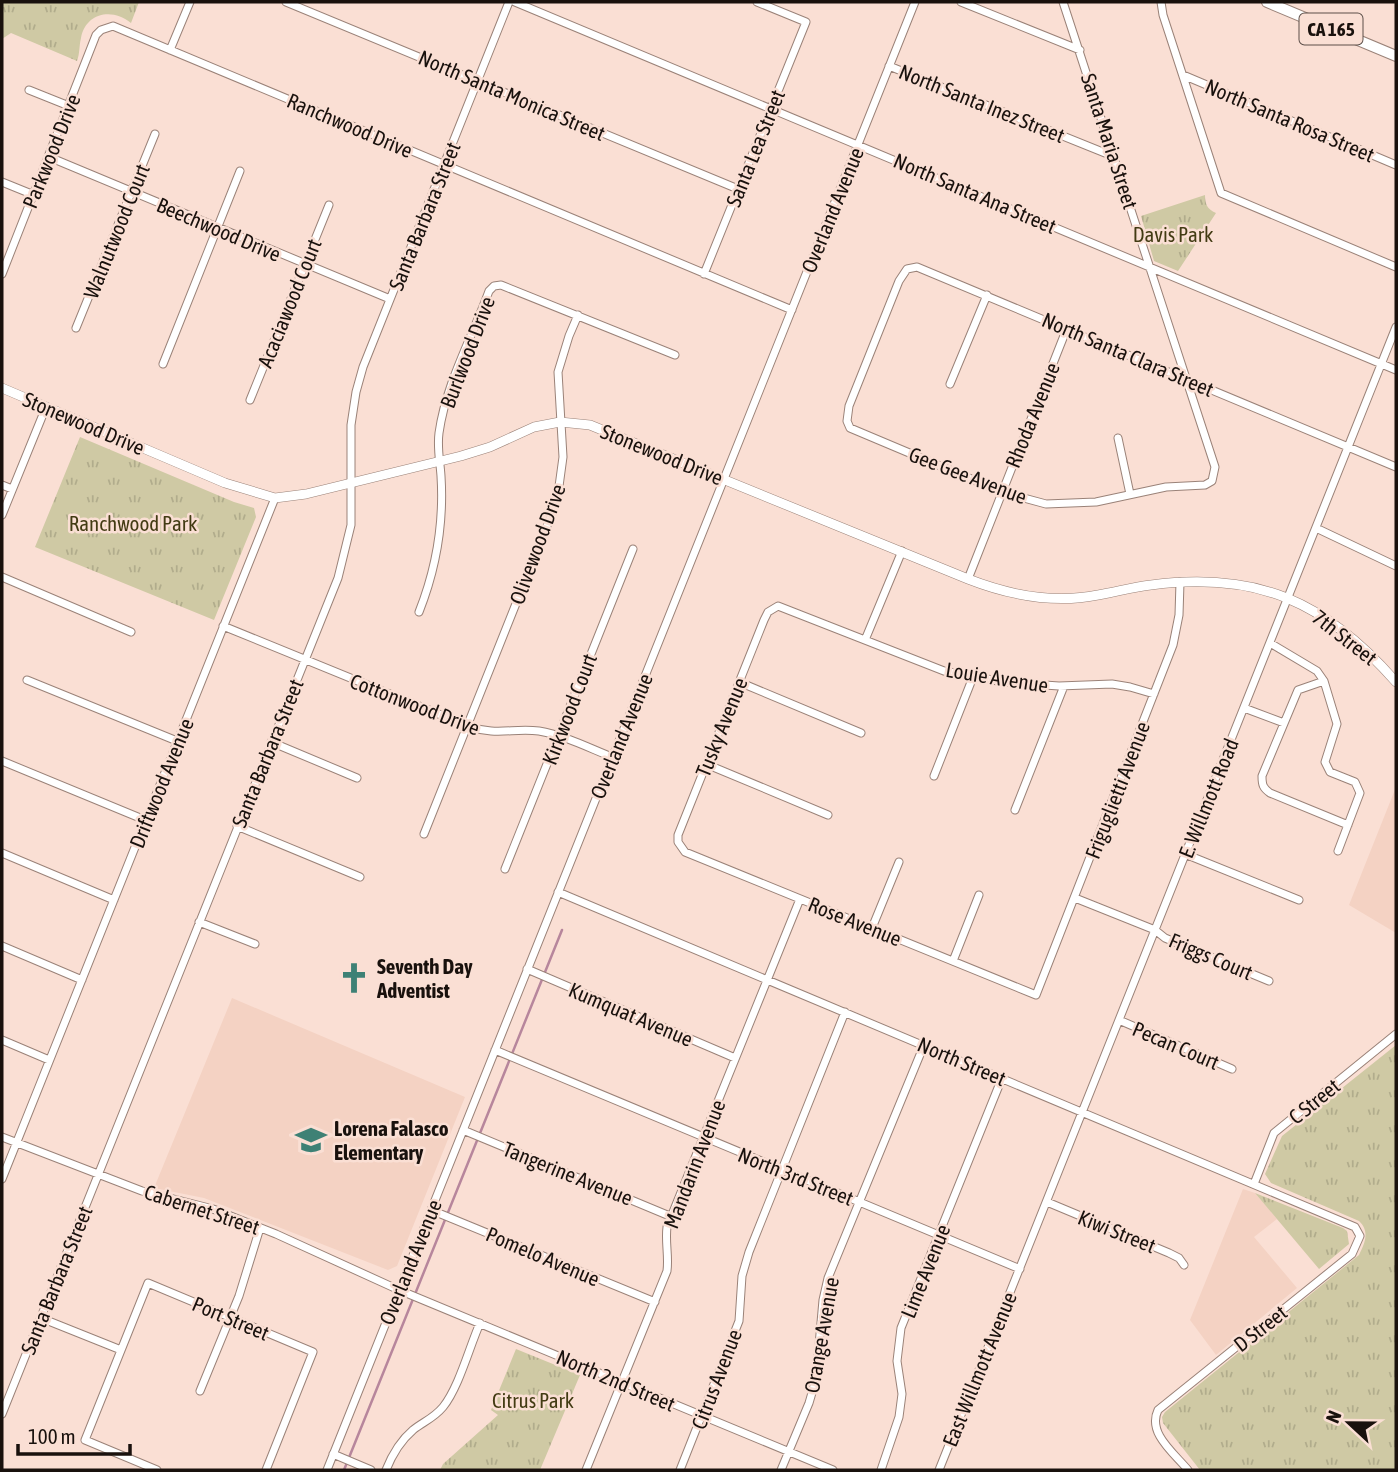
<svg xmlns="http://www.w3.org/2000/svg" width="1398" height="1472" font-family="'Asap Condensed',sans-serif">
	<style>
		.built { fill: #f4d2c3 }
		.grass { fill: url(#grass-tufts) }
		.lines { fill: none; stroke-linecap: round; stroke-linejoin: round }
		.stream { stroke: #b7869c; stroke-width: 2.5 }
		.minor-casing { stroke: #9a8278; stroke-width: 9 }
		.tertiary-casing { stroke: #9a8278; stroke-width: 10 }
		.primary-casing { stroke: #9a8278; stroke-width: 12 }
		.minor { stroke: #fff; stroke-width: 7 }
		.tertiary { stroke: #fff; stroke-width: 9 }
		.primary { stroke: #fff; stroke-width: 10 }
		.labels { text-anchor: middle; dominant-baseline: central; stroke-width: 5; stroke-linejoin: round; paint-order: stroke }
		.shield { fill: #fadfd4; stroke: #5c4f49; stroke-width: 2 }
		.shield-label { font-size: 19px; font-weight: bold; fill: #19110d }
		.street-label { font-size: 21px; fill: #19110d; stroke: #fadfd4 }
		.park-label { font-size: 21px; fill: #423b13; stroke: #fadfd4 }
		.poi-label { font-size: 21px; font-weight: bold; fill: #19110d; stroke: #fadfd4; text-anchor: start }
	</style>
	<defs>
		<pattern id="grass-tufts" width="24" height="20" patternUnits="userSpaceOnUse" patternTransform="scale(1.75)"><rect width="24" height="20" fill="#cfc9a4"/><path d="M3 7l-1-3M5 7V3M7 7l1-3M15 17l-1-3M17 17v-4M19 17l1-3" fill="none" stroke="#b1ac8c"/></pattern>
	</defs>
	<rect width="100%" height="100%" fill="#fadfd4"/>
	<path class="built" d="M1396,787V933L1349,905Z
		M232,998L465,1097L397,1266L388,1270L204,1198L154,1188Z
		M1243,1189L1255,1193L1277,1219L1254,1237L1297,1288L1216,1355L1190,1320Z"/>
	<path class="grass" d="M2,2H139L131,23C113,8 86,12 81,38C79,46 80,53 77,61L11,33L2,39Z
		M1205,195C1205,204 1207,209 1216,213L1178,271L1154,261L1141,216Z
		M80,437L234,502L254,508L256,517L214,620L35,547Z
		M1396,1045V1470H1200L1163,1423L1162,1417L1165,1412L1359,1255C1365,1243 1370,1231 1359,1221L1271,1183L1265,1174L1282,1136Z
		M1255,1193L1343,1228L1347,1231L1349,1244L1319,1269Z
		M516,1349L580,1375L540,1470H440L443,1464L498,1415L491,1410Z"/>
	<g class="lines">
		<path class="stream" d="M344,1470L562,930"/>
		<defs>
			<path id="minor" d="M286,2L738,189
				M515,2L1396,370
				M961,2L1080,50
				M1063,2L1215,467L1212,481L1205,485L1166,487L1096,502L1046,504L1002,492L850,428L847,421L849,406L899,281L907,269L917,267L1396,467
				M1161,2L1163,15L1221,193L1396,267
				M170,50L190,2
				M889,66L1115,157
				M1183,75L1396,165
				M29,90L69,106
				M49,157L390,299
				M2,182L34,195
				M2,274L96,35L101,30L113,26L792,310
				M704,274L806,22L757,2
				M76,328L155,134
				M163,364L240,171
				M950,384L987,295
				M250,400L329,205
				M1118,438L1130,494
				M2,485L12,489
				M2,515L46,407
				M1316,528L1396,566
				M2,577L131,632
				M968,579L1067,328
				M419,612C436,569 444,523 441,476C440,461 437,448 439,433C446,383 472,338 489,291L494,286L501,285L675,355
				M223,626L468,726C496,736 512,728 539,731C564,735 589,748 612,757
				M865,640L902,551
				M1270,643L1317,671L1324,681L1337,724L1325,762L1330,772L1355,782L1360,793L1338,851
				M27,680L177,741
				M1324,681L1298,690L1262,776C1262,785 1263,788 1270,793L1348,825
				M739,682L861,733
				M1154,694L1130,687L1112,684L1059,686L1003,682L944,671L778,606L768,612L764,620L678,835V842L685,852L1036,995L1173,645L1179,615L1180,582
				M1244,708L1284,723
				M271,742L357,778
				M2,761L145,820
				M706,764L828,815
				M934,776L973,677
				M1015,810L1064,686
				M237,826L360,877
				M424,834L557,501L563,457L558,372L569,336L578,315
				M2,853L114,900
				M1185,854L1299,900
				M505,869L633,549
				M558,892L1355,1227L1360,1236L1352,1254L1158,1410C1147,1433 1174,1453 1188,1470
				M1075,898L1155,930L1165,938L1269,981
				M199,922L255,944
				M872,928L899,862
				M2,946L82,980
				M953,961L979,895
				M527,969L735,1058
				M1119,1020L1232,1069
				M2,1040L49,1060
				M495,1050L1020,1269
				M463,1130L672,1217
				M2,1137L142,1191L213,1209L276,1234L399,1290L833,1470
				M2,1179L275,498
				M1254,1184L1274,1133L1396,1034
				M1047,1202L1169,1253L1179,1258L1184,1265
				M431,1210L655,1302
				M41,1318L121,1350
				M200,1391L239,1296L260,1228
				M2,1414L338,578L351,525V425L356,392L363,367L509,2
				M333,1454L371,1470
				M157,1470L85,1440L148,1283L313,1352L266,1470
				M327,1470L915,2
				M386,1470C392,1455 400,1441 413,1430C423,1422 434,1418 443,1407C459,1387 469,1348 480,1323
				M586,1470L667,1271C669,1256 665,1242 667,1227L800,899
				M680,1470L739,1321L742,1276L749,1252L845,1012
				M781,1470L809,1403L816,1379L823,1300L828,1278L924,1045
				M881,1470L899,1417L902,1394L897,1361L901,1328L1002,1078
				M939,1470L1396,327"/>
			<path id="tertiary" d="M2,388L225,483L275,498L306,494L461,456L490,447L534,427L560,422L590,425L968,579C1009,595 1054,604 1098,595C1116,592 1133,587 1151,585C1258,571 1326,602 1396,682"/>
			<path id="primary" d="M1267,2L1396,56"/>
		</defs>
		<use href="#minor" class="minor-casing"/>
		<use href="#tertiary" class="tertiary-casing"/>
		<use href="#primary" class="primary-casing"/>
		<use href="#minor" class="minor"/>
		<use href="#tertiary" class="tertiary"/>
		<use href="#primary" class="primary"/>
	</g>
	<defs>
		<symbol id="church-bare" viewBox="-9 -9 18 18"><path d="M-1.2-6h2.4v3.5h3.3v2.4h-3.3V6h-2.4V-.1h-3.3v-2.4h3.3Z" fill="#3e8175" stroke="#fadfd4" stroke-width="2.5" paint-order="stroke"/></symbol>
		<symbol id="school-bare" viewBox="-9 -9 18 18"><path d="M0-5L7-2L0 1L-7-2ZM-4 1L0 2.5L4 1V4Q0 6-4 4Z" fill="#3e8175" stroke="#fadfd4" stroke-width="2.5" paint-order="stroke"/></symbol>
	</defs>
	<g fill-rule="evenodd">
		<use href="#church-bare" x="332" y="956" width="44" height="44"/>
		<use href="#school-bare" x="289" y="1118" width="44" height="44"/>
	</g>
	<g class="labels">
		<rect class="shield" x="1299.5" y="13.5" width="63" height="31" rx="5"/>
		<g class="shield-label">
			<text x="1331" y="29">CA 165</text>
		</g>
		<g class="street-label">
			<text transform="translate(512 95) rotate(23)">North Santa Monica Street</text>
			<text transform="translate(982 103) rotate(22)">North Santa Inez Street</text>
			<text transform="translate(1290 120) rotate(23)">North Santa Rosa Street</text>
			<text transform="translate(350 125) rotate(23)">Ranchwood Drive</text>
			<text transform="translate(1110 141) rotate(72)">Santa Maria Street</text>
			<text transform="translate(755 148) rotate(-68)">Santa Lea Street</text>
			<text transform="translate(51 151) rotate(-68)">Parkwood Drive</text>
			<text transform="translate(975 193) rotate(23)">North Santa Ana Street</text>
			<text transform="translate(832 210) rotate(-68)">Overland Avenue</text>
			<text transform="translate(424 216) rotate(-68)">Santa Barbara Street</text>
			<text transform="translate(219 229) rotate(23)">Beechwood Drive</text>
			<text transform="translate(116 231) rotate(-68)">Walnutwood Court</text>
			<text transform="translate(289 303) rotate(-68)">Acaciawood Court</text>
			<text transform="translate(467 352) rotate(-69)">Burlwood Drive</text>
			<text transform="translate(1128 354) rotate(23)">North Santa Clara Street</text>
			<text transform="translate(1032 415) rotate(-68)">Rhoda Avenue</text>
			<text transform="translate(84 423) rotate(23)">Stonewood Drive</text>
			<text transform="translate(662 454) rotate(22)">Stonewood Drive</text>
			<text transform="translate(968 475) rotate(21)">Gee Gee Avenue</text>
			<text transform="translate(537 544) rotate(-70)">Olivewood Drive</text>
			<text transform="translate(1345 637) rotate(38)">7th Street</text>
			<text transform="translate(997 677) rotate(9)">Louie Avenue</text>
			<text transform="translate(415 704) rotate(21)">Cottonwood Drive</text>
			<text transform="translate(569 709) rotate(-69)">Kirkwood Court</text>
			<text transform="translate(721 727) rotate(-68)">Tusky Avenue</text>
			<text transform="translate(621 736) rotate(-68)">Overland Avenue</text>
			<text transform="translate(267 753) rotate(-68)">Santa Barbara Street</text>
			<text transform="translate(161 783) rotate(-68)">Driftwood Avenue</text>
			<text transform="translate(1117 790) rotate(-69)">Friguglietti Avenue</text>
			<text transform="translate(1208 798) rotate(-68)">E. Willmott Road</text>
			<text transform="translate(855 921) rotate(22)">Rose Avenue</text>
			<text transform="translate(1211 956) rotate(23)">Friggs Court</text>
			<text transform="translate(631 1014) rotate(23)">Kumquat Avenue</text>
			<text transform="translate(1176 1045) rotate(23)">Pecan Court</text>
			<text transform="translate(962 1061) rotate(23)">North Street</text>
			<text transform="translate(1314 1101) rotate(-39)">C Street</text>
			<text transform="translate(694 1164) rotate(-69)">Mandarin Avenue</text>
			<text transform="translate(568 1173) rotate(22)">Tangerine Avenue</text>
			<text transform="translate(796 1176) rotate(22)">North 3rd Street</text>
			<text transform="translate(202 1209) rotate(18)">Cabernet Street</text>
			<text transform="translate(1117 1231) rotate(22)">Kiwi Street</text>
			<text transform="translate(543 1256) rotate(23)">Pomelo Avenue</text>
			<text transform="translate(410 1262) rotate(-68)">Overland Avenue</text>
			<text transform="translate(925 1271) rotate(-68)">Lime Avenue</text>
			<text transform="translate(56 1280) rotate(-68)">Santa Barbara Street</text>
			<text transform="translate(231 1318) rotate(23)">Port Street</text>
			<text transform="translate(1260 1328) rotate(-38)">D Street</text>
			<text transform="translate(821 1335) rotate(-80)">Orange Avenue</text>
			<text transform="translate(979 1369) rotate(-68)">East Willmott Avenue</text>
			<text transform="translate(716 1379) rotate(-69)">Citrus Avenue</text>
			<text transform="translate(616 1380) rotate(23)">North 2nd Street</text>
		</g>
		<g class="park-label">
			<text x="1173" y="234">Davis Park</text>
			<text x="133" y="523">Ranchwood Park</text>
			<text x="533" y="1400">Citrus Park</text>
		</g>
		<g class="poi-label">
			<text x="377" y="966">Seventh Day<tspan x="377" dy="24">Adventist</tspan></text>
			<text x="334" y="1128">Lorena Falasco<tspan x="334" dy="24">Elementary</tspan></text>
		</g>
	</g>
	<rect width="1398" height="1472" fill="none" stroke="#19110d" stroke-width="7"/>
	<g transform="translate(1349 1423) rotate(292)" stroke="#fadfd4" stroke-width="5" paint-order="stroke">
	<path d="M0-5L12 26L0 18L-12 26Z" fill="#19110d"/>
	<text y="-10" font-size="19" font-weight="bold" text-anchor="middle" fill="#19110d">N</text>
	</g>
	<path d="M18 1444v10h112v-10" fill="none" stroke="#19110d" stroke-width="3.5"/>
	<text x="28" y="1444" font-size="21" fill="#19110d" stroke="#fadfd4" stroke-width="5" paint-order="stroke">100 m</text>
</svg>
